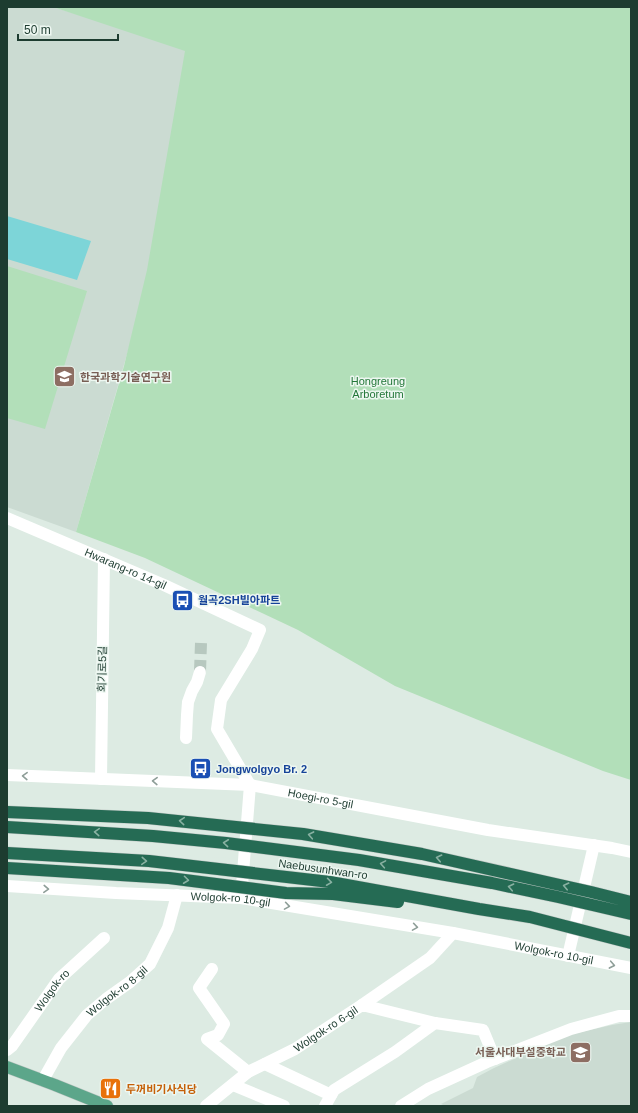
<svg xmlns="http://www.w3.org/2000/svg" width="638" height="1113" font-family="Helvetica,'Noto Sans KR',sans-serif">
	<style>
		.built { fill: #cbdbd2 }
		.green { fill: #b2dfb9 }
		.water { fill: #7dd5d8 }
		.pier { fill: #ddebe3 }
		.lines { fill: none; stroke-linecap: round; stroke-linejoin: round }
		.minor-tunnel { stroke: #b7c8bf; stroke-width: 12; stroke-dasharray: 12 6; stroke-linecap: butt }
		.major-casing { stroke: #c0c8c5; stroke-width: 13 }
		.minor { stroke: #fff; stroke-width: 12 }
		.major { stroke: #5ca68a; stroke-width: 12 }
		.highway-bridge-casing { stroke: #c0c8c5; stroke-width: 13; stroke-linecap: butt }
		.highway-bridge { stroke: #256b54; stroke-width: 12 }
		.oneway { stroke: #8e9e98 }
		.oneway2 { stroke: #89b1a2 }
		.labels { text-anchor: middle; dominant-baseline: central; stroke-width: 3; stroke-linejoin: round; paint-order: stroke }
		.education-label { font-size: 11px; font-weight: bold; fill: #785e54; stroke: #edf7f1; text-anchor: start }
		.park-label { font-size: 11px; fill: #237739; stroke: #edf7f1 }
		.street-label { font-size: 11px; fill: #1d3c30; stroke: #edf7f1 }
		.transit-label { font-size: 11px; font-weight: bold; fill: #164399; stroke: #edf7f1; text-anchor: start }
		.food-label { font-size: 11px; font-weight: bold; fill: #c56008; stroke: #edf7f1; text-anchor: start }
	</style>
	<rect width="100%" height="100%" fill="#ddebe3"/>
	<path class="built" d="M7,7H53L200,52L158,246L76,532L7,507Z
		M631,1022V1106H445L441,1104L473,1088L477,1077L494,1068L568,1035L612,1025Z"/>
	<path class="green" d="M53,7H631V780L603,771L395,686L298,630L145,558L76,532L124,366L147,270L185,51Z
		M7,266L87,291L45,429L7,418Z"/>
	<path class="water" d="M7,216L91,241L77,280L7,259Z"/>
	<path class="pier" d="M7,830L243,847L448,879L631,916V929L576,916L445,895L332,871L240,859L85,848L46,844L7,842Z"/>
	<g class="lines">
		<path class="minor-tunnel" d="M200,672L201,643"/>
		<defs>
			<path id="major" d="M7,1067L55,1085L107,1106"/>
		</defs>
		<use href="#major" class="major-casing"/>
		<g class="minor">
			<path id="s1" d="M7,518L164,585L260,630L252,649L221,700L217,729L250,785"/>
			<path d="M186,738L187,715L188,702L192,691L197,682L200,672"/>
			<path id="s2" d="M7,775L250,785L488,830L612,848L631,852"/>
			<path d="M101,779L104,559"/>
			<path id="s3" d="M7,886L116,893L241,898L453,933L631,968"/>
			<path d="M241,898L250,785"/>
			<path d="M568,956L594,845"/>
			<path d="M212,969L199,988L224,1024L218,1035L207,1039L248,1072"/>
			<path d="M362,1005L430,958L453,933"/>
			<path id="s4" d="M7,1050L12,1046L59,979L104,938"/>
			<path d="M265,1064L331,1095"/>
			<path id="s5" d="M43,1080L61,1048L87,1015L106,999L130,982L150,964L168,928L177,895"/>
			<path d="M233,1085L284,1106"/>
			<path id="s6" d="M206,1106L248,1072L295,1049L362,1005L435,1023L483,1030L495,1059"/>
			<path d="M325,1106L334,1090L395,1052L435,1023"/>
			<path d="M401,1106L428,1089L487,1062L571,1029L619,1016H631"/>
		</g>
		<use href="#major" class="major"/>
		<defs>
			<path id="highway-bridge" d="M7,812L148,818L303,834L422,854L591,892L631,902
				M7,827L153,836L226,843L359,860L492,883L558,897L631,914
				M7,853L149,861L330,882L479,909L530,917L631,943
				M7,868L169,878L286,893L333,894L398,902"/>
		</defs>
		<use href="#highway-bridge" class="highway-bridge-casing"/>
		<use href="#highway-bridge" class="highway-bridge"/>
	</g>
	<defs><path id="oneway-chevron" d="M-2-3.5L2.5 0L-2 3.5" fill="none" stroke-width="1.6" stroke-linecap="round" stroke-linejoin="round"/></defs>
	<g class="oneway">
		<use href="#oneway-chevron" transform="translate(25 776) rotate(-178)"/>
		<use href="#oneway-chevron" transform="translate(155 781) rotate(-178)"/>
		<use href="#oneway-chevron" transform="translate(46 889) rotate(3)"/>
		<use href="#oneway-chevron" transform="translate(287 906) rotate(9)"/>
		<use href="#oneway-chevron" transform="translate(415 927) rotate(9)"/>
		<use href="#oneway-chevron" transform="translate(612 965) rotate(11)"/>
	</g>
	<g class="oneway2">
		<use href="#oneway-chevron" transform="translate(182 821) rotate(-175)"/>
		<use href="#oneway-chevron" transform="translate(97 832) rotate(-176)"/>
		<use href="#oneway-chevron" transform="translate(311 835) rotate(-169)"/>
		<use href="#oneway-chevron" transform="translate(226 843) rotate(-174)"/>
		<use href="#oneway-chevron" transform="translate(439 858) rotate(-168)"/>
		<use href="#oneway-chevron" transform="translate(144 861) rotate(4)"/>
		<use href="#oneway-chevron" transform="translate(383 864) rotate(-170)"/>
		<use href="#oneway-chevron" transform="translate(186 880) rotate(7)"/>
		<use href="#oneway-chevron" transform="translate(329 882) rotate(8)"/>
		<use href="#oneway-chevron" transform="translate(566 886) rotate(-167)"/>
		<use href="#oneway-chevron" transform="translate(511 887) rotate(-168)"/>
	</g>
	<defs>
		<symbol id="university-square" viewBox="-11 -11 22 22"><rect x="-9" y="-9" width="18" height="18" rx="4" fill="#8d6e63" stroke="#edf7f1"/><path d="M0-5L7-2L0 1L-7-2ZM-4 1L0 2.5L4 1V4Q0 6-4 4Z" fill="#fff"/></symbol>
		<symbol id="bus-square" viewBox="-11 -11 22 22"><rect x="-9" y="-9" width="18" height="18" rx="4" fill="#1a4fb4" stroke="#edf7f1"/><path d="M-5-6H5V4H4V6H2V4H-2V6H-4V4H-5ZM-3.5-4V0h7V-4ZM-3.5 1.2v1.5H-2V1.2ZM2 1.2v1.5H3.5V1.2Z" fill="#fff"/></symbol>
		<symbol id="school-square" viewBox="-11 -11 22 22"><rect x="-9" y="-9" width="18" height="18" rx="4" fill="#8d6e63" stroke="#edf7f1"/><path d="M0-5L7-2L0 1L-7-2ZM-4 1L0 2.5L4 1V4Q0 6-4 4Z" fill="#fff"/></symbol>
		<symbol id="restaurant-square" viewBox="-11 -11 22 22"><rect x="-9" y="-9" width="18" height="18" rx="4" fill="#e8710a" stroke="#edf7f1"/><path d="M-5-6h1v4h1v-4h1v4h1v-4h1v5L-1.5 .5V6h-2V.5L-5-1ZM5-6V6H3V1.5H1.5Q1.5-4 5-6Z" fill="#fff"/></symbol>
	</defs>
	<g fill-rule="evenodd">
		<use href="#university-square" x="52" y="364" width="25" height="25"/>
		<use href="#bus-square" x="170" y="588" width="25" height="25"/>
		<use href="#bus-square" x="188" y="756" width="25" height="25"/>
		<use href="#school-square" x="568" y="1040" width="25" height="25"/>
		<use href="#restaurant-square" x="98" y="1076" width="25" height="25"/>
	</g>
	<g class="labels">
		<g class="education-label">
			<text x="80" y="377">한국과학기술연구원</text>
			<text x="566" y="1052" text-anchor="end">서울사대부설중학교</text>
		</g>
		<g class="park-label">
			<text x="378" y="381">Hongreung<tspan x="378" dy="13">Arboretum</tspan></text>
		</g>
		<g class="street-label">
			<text stroke="none"><textPath href="#s1" startOffset="129">Hwarang-ro 14-gil</textPath></text>
			<text transform="translate(102 669) rotate(-89)">회기로5길</text>
			<text stroke="none"><textPath href="#s2" startOffset="315">Hoegi-ro 5-gil</textPath></text>
			<text transform="translate(323 869) rotate(8)">Naebusunhwan-ro</text>
			<text stroke="none"><textPath href="#s3" startOffset="224">Wolgok-ro 10-gil</textPath></text>
			<text stroke="none"><textPath href="#s3" startOffset="552">Wolgok-ro 10-gil</textPath></text>
			<text stroke="none"><textPath href="#s4" startOffset="75">Wolgok-ro</textPath></text>
			<text stroke="none"><textPath href="#s5" startOffset="117">Wolgok-ro 8-gil</textPath></text>
			<text stroke="none"><textPath href="#s6" startOffset="143">Wolgok-ro 6-gil</textPath></text>
		</g>
		<g class="transit-label">
			<text x="198" y="600">월곡2SH빌아파트</text>
			<text x="216" y="769">Jongwolgyo Br. 2</text>
		</g>
		<g class="food-label">
			<text x="126" y="1089">두꺼비기사식당</text>
		</g>
	</g>
	<rect width="638" height="1113" fill="none" stroke="#1d3c30" stroke-width="16"/>
	<path d="M18 34v6h100v-6" fill="none" stroke="#1d3c30" stroke-width="2"/>
	<text x="24" y="34" font-size="12" fill="#1d3c30" stroke="#edf7f1" stroke-width="3" paint-order="stroke">50 m</text>
</svg>
